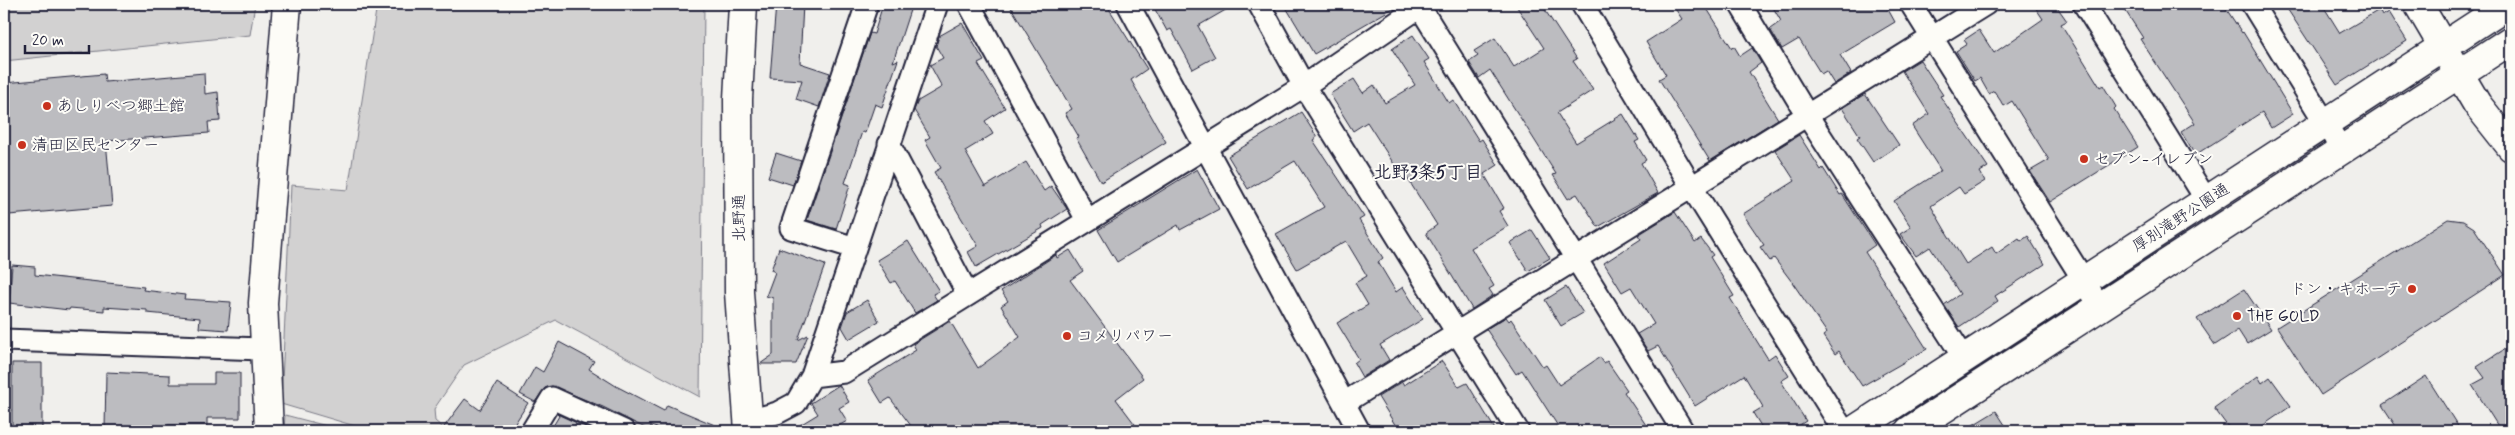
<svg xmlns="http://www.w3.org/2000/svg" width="2515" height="435" font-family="Mynerve,'Klee One',sans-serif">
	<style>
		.green { fill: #d2d1d1; stroke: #7a7a86 }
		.building { fill: #bcbcc0; stroke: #22223b }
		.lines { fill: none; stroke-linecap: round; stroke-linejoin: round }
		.street-casing { stroke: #22223b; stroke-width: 25 }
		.secondary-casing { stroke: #22223b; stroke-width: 31 }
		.street { stroke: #fdfcf7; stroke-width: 21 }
		.secondary { stroke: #fdfcf7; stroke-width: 28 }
		.poi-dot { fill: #c8321e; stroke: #fdfcf7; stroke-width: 2 }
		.labels { text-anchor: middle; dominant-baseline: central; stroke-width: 4; stroke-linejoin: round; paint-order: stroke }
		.poi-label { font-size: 16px; fill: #22223b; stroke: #fdfcf7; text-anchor: start }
		.street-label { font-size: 16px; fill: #22223b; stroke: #fdfcf7 }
		.neighbourhood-label { font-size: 18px; font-weight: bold; fill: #22223b; stroke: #fdfcf7 }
	</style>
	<rect width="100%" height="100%" fill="#f0efec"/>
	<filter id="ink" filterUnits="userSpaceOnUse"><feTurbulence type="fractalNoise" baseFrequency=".02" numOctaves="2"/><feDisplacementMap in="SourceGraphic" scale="10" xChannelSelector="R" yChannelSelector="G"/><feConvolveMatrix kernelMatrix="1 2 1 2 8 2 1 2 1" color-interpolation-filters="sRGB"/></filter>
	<g filter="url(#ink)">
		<path class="green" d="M4,4H255L250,35L4,61Z
			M377,4H704L700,397L556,320L464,365L434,409L435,421L447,431H372L281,404L291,185L348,190Z
			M285,415L346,431H284Z"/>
		<path class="building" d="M776,4H803L800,63L830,73L819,107L796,99L802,80L770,78Z
			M883,4H912L893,62L898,60L882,107L875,104L865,133L862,132L845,183L850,185L836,229L807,220L870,33L874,34Z
			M1009,4H1106L1147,69L1131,80L1166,142L1101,182L1076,138L1079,137L1065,113L1072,109Z
			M1152,4H1236L1198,26L1215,57L1193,69L1171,29L1167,31Z
			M1284,4H1400L1314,54Z
			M1515,4H1541L1577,59L1573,61L1593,90L1557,113L1576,143L1623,114L1639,140L1635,142L1646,160L1641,163L1658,193L1598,227L1577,194L1568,199L1553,175L1556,174L1490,70L1479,78L1469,62L1478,56L1474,51L1495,38L1514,67L1544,48Z
			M1672,4H1704L1732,48L1734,46L1740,56L1752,48L1761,63L1749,72L1778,119L1710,161L1659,79L1666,75L1646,42L1682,19Z
			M1771,4H1885L1895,22L1840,55L1851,73L1834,84L1826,71L1821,74L1799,39L1782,49L1770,29L1781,21Z
			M2033,4H2055L2067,21L2061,24L2100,87L2103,85L2116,107L2114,109L2138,147L2050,202L2030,171L2049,160L2012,101L2004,106L1994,91L1989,94L1980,78L1975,81L1956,51L1967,44L1964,40L1979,30L1994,53L2043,19Z
			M2121,4H2223L2242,33L2243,32L2293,114L2271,128L2262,112L2195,155L2181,132L2195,123L2140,39L2143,38Z
			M2284,4H2322L2340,33L2379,10L2382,16L2389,12L2407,41L2337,85Z
			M962,23L984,61L978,64L1005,108L985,121L993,134L965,151L985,187L1026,162L1044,191L1051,186L1067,209L1042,225L1043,228L976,267L968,252L978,246L934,172L941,168L925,140L930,137L914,110L918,101L942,87L930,65L943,58L936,46L939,36Z
			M1413,35L1429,59L1424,62L1449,103L1453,100L1479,141L1482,139L1498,165L1484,174L1504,208L1499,211L1508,226L1471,248L1494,286L1489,289L1493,295L1472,309L1426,233L1437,225L1402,170L1399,172L1367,122L1353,131L1330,94L1354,79L1363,93L1374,85L1385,103L1415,85L1392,49Z
			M1920,60L1943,95L1940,96L1988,167L1980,172L1985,181L1964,194L1959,187L1931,206L1948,235L1966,264L1992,247L1996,254L2019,238L2021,241L2028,236L2045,264L1995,296L1998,301L1959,327L1944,305L1960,294L1930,247L1916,256L1900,234L1911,227L1894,201L1941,171L1912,126L1929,114L1902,71Z
			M204,73L205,94L218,92L220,121L208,122L209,133L106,141L112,206L9,215L4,156V83L104,74L105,82Z
			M1865,94L1899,145L1873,162L1857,138L1860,136L1842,108Z
			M1301,112L1317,137L1313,140L1364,217L1359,220L1383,258L1378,262L1396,292L1403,287L1423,319L1380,345L1389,360L1362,377L1354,363L1359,359L1337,323L1368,305L1355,283L1367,276L1346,241L1297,269L1276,234L1324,207L1295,161L1248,189L1228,156Z
			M1799,135L1821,170L1823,168L1840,195L1842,194L1875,245L1865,252L1927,349L1862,386L1839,351L1835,354L1823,336L1827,333L1792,282L1774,258L1770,261L1760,247L1764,245L1743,214L1795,181L1775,150Z
			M776,153L801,161L793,185L768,177Z
			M1197,169L1219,209L1180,230L1178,225L1117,262L1098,230Z
			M1675,212L1695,243L1701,239L1713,255L1710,257L1734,296L1730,298L1768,359L1775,354L1789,376L1781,381L1806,421L1790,431H1764L1753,413L1763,407L1744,375L1695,406L1658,346L1648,351L1637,334L1654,324L1631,287L1622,292L1604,263L1641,239L1638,235Z
			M2448,219L2463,221L2474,228L2505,275L2321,395L2277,327Z
			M1532,230L1550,258L1528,271L1510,243Z
			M908,241L939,291L933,294L937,300L915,313L895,281L891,283L877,260Z
			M779,248L825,265L798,340L808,335L796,364H760L773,355V298L766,296L775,272L771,270Z
			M1070,250L1083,271L1070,280L1143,378L1116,399L1140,431H915L890,398L882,403L868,380L916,350L913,344L950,321L978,368L1020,337L1001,306L1008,301L1001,291L1056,255L1057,258Z
			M12,265L35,267V275L144,287L143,290L185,295L184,299L231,302L228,330L199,328L200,318L147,313V310L104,307V311L70,308L69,310L9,303Z
			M1566,287L1583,313L1561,326L1545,300Z
			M2244,289L2271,329L2247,344L2238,330L2215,345L2197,319Z
			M867,300L879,321L849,339L842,327L847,312Z
			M1506,317L1509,321L1511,319L1543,367L1546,365L1559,385L1600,357L1604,363L1607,361L1627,390L1624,392L1650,431H1561L1522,370L1516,374L1486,329Z
			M559,342L594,361L589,369L616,386L664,411L667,405L729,431H665L651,426L649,430L603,407L552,386L545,388L535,402L520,394L535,367L543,372Z
			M2511,345V431H2501L2472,385L2485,378L2477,367Z
			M1442,361L1459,387L1467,383L1496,431H1399L1378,397L1402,382L1404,385Z
			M12,363H42V431H12Z
			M106,372L170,375V384H214V373H240V418H207V425H168V431H105Z
			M2258,376L2262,383L2270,377L2291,406L2255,431H2231L2214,408Z
			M2426,376L2461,431H2399L2382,405Z
			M497,383L528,403L510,431H441L465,399L480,410Z
			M839,385L849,402L839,408L847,421L830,431H790L818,414L811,403Z
			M1996,411L2009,431H1963Z
			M557,414L590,429L589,431H550L559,416Z"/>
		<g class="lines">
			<defs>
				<path id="street" d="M969,4L1087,220
					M1128,4L1359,431
					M1259,4L1304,86L1518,431
					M1418,4L1683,431
					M1582,4L1691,186L1844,431
					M1740,4L1807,115L1964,358
					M1911,4L2101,308
					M2084,4L2207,201
					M2252,4L2342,150
					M889,144L968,295
					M855,248L791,228L867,4
					M4,340L264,349
					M812,376L844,372L1304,86L1424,4
					M1344,403L1986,4
					M749,421L777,413L796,403L812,376L937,4
					M532,431L552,398L624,431"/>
				<path id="secondary" d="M743,4L738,99L739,292L749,431
					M2418,4L2477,104L2511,147
					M269,431L263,303L287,4
					M1853,431L2508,4
					M1909,431L2511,40"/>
			</defs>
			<use href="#street" class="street-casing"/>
			<use href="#secondary" class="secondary-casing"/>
			<use href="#street" class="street"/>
			<use href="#secondary" class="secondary"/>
		</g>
	</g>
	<g class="poi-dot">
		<circle cx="47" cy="106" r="5"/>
		<circle cx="22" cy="145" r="5"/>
		<circle cx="2084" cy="159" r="5"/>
		<circle cx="2412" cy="289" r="5"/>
		<circle cx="2237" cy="316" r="5"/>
		<circle cx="1067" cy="336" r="5"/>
	</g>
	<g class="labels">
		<g class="poi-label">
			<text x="57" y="106">あしりべつ郷土館</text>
			<text x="32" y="145">清田区民センター</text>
			<text x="2094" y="159">セブン-イレブン</text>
			<text x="2402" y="289" text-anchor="end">ドン・キホーテ</text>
			<text x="2247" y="316">THE GOLD</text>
			<text x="1077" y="336">コメリパワー</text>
		</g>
		<g class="street-label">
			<text transform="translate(739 218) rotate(-90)">北野通</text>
			<text transform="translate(2181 218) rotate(-33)">厚別滝野公園通</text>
		</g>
		<g class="neighbourhood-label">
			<text x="1428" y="173">北野3条5丁目</text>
		</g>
	</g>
	<rect width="2515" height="435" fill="none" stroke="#fdfcf7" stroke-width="20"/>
	<rect x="10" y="10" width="2495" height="415" fill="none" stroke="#22223b" stroke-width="2" filter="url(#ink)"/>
	<path d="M25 45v8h64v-8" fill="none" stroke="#22223b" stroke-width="2.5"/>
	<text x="32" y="45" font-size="15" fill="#22223b" stroke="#fdfcf7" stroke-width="4" paint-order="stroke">20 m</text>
</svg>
